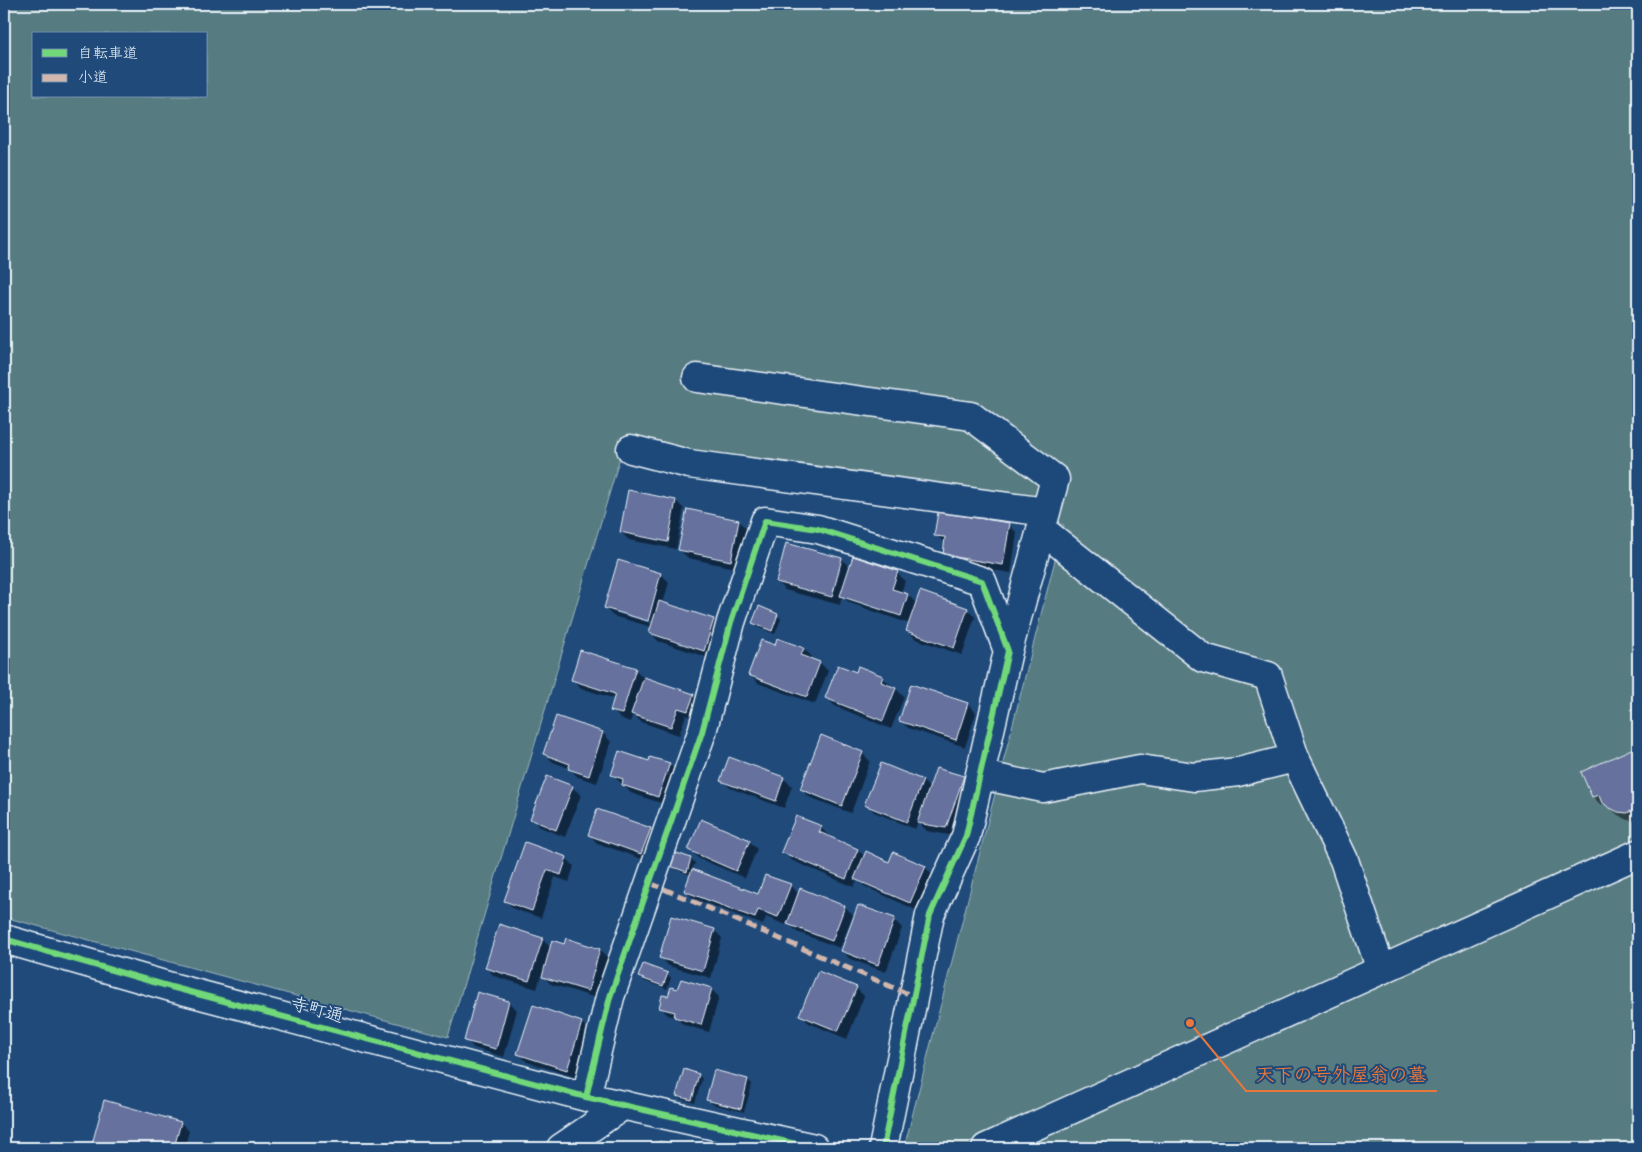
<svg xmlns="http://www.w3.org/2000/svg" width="1642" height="1152" font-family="Pangolin,'Klee One',sans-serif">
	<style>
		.green { fill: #567b81; stroke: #9fb6bc; fill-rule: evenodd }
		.shadow { fill: #0007; fill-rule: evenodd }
		.building { fill: #66719d; stroke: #e8f1f8 }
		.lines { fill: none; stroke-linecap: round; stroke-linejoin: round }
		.minor-casing { stroke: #e8f1f8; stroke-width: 31 }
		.minor { stroke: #1f4a7a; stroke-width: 28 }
		.quiet { stroke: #d1b7ad; stroke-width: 5; stroke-dasharray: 10 5; stroke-linecap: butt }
		.cycleway-casing { stroke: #1f4a7a; stroke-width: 9 }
		.cycleway { stroke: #71d979; stroke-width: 6 }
		.labels { text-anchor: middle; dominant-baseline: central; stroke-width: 4; stroke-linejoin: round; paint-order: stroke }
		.street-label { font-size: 18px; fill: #e8f1f8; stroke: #1f4a7a }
		.leader { fill: none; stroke: #e8773b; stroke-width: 2 }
		.callout-dot { fill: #e8773b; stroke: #1f4a7a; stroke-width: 2 }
		.callout-label { font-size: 19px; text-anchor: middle; font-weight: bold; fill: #e8773b; stroke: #1f4a7a; stroke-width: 4; stroke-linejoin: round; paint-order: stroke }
	</style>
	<rect width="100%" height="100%" fill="#1f4a7a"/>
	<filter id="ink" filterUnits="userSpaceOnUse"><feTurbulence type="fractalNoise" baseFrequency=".02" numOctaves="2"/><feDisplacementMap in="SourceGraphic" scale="10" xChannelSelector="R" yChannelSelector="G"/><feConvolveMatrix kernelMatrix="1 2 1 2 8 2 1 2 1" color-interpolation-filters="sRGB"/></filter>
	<g filter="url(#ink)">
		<path class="green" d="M4,4H1638V1148H904L1064,525L696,471L621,454L448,1037L4,917ZM34,34H206V96H34Z
			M660,1141L691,1148H638Z"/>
		<path class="shadow" d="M676,501L684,509L676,549L629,540L621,532Z
			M688,511L739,521L747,530L739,569L688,558L680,550Z
			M1009,525L1017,533L1011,573L952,563L944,555L946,544L936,535Z
			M787,544L842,559L850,568L897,573L905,581L901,593L908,595L917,604L967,609L975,617L962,655L916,639L907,631L910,624L850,603L842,596L840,605L785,590L777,582Z
			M619,562L661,574L669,582L663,604L714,620L722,629L712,659L658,641L650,632L652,627L613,616L605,608ZM613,610L654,622L653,624L613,612Z
			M777,615L781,619L775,634L757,627L753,623Z
			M778,639L804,649L812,657L811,660L820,663L828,671L815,704L758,683L750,675L776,647Z
			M635,669L643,678L693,695L701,703L696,719L686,715L679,735L641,722L633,714L630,722L620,718L612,710L615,699L581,688L572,679Z
			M882,677L891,685L890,687L896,689L904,697L891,729L835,706L827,698Z
			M911,686L968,704L976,713L965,747L908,728L900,720Z
			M557,718L603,733L611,742L597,783L578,777L569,768L553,762L545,754Z
			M1638,747V820L1636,821L1628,820L1618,815L1605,803L1601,805L1593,797L1582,773Z
			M862,753L870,761L851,813L809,797L801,788Z
			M650,763L669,764L677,772L667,805L631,793L613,775Z
			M881,764L923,781L930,789L963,777L971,785L954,836L927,831L918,822L915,829L874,812L866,804Z
			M783,778L792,786L784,808L730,788L722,780Z
			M572,787L581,795L565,837L540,827L532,819Z
			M821,828L829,836L828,838L858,850L865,857L890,863L925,867L933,876L918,911L864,886L857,880L854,887L791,860L783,852Z
			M650,829L658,837L650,862L597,843L589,834Z
			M749,841L757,849L745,878L698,858L690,849Z
			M525,844L566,858L574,866L569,882L555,877L541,918L514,909L506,901Z
			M675,853L691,859L695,863L692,870L759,896L790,885L799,894L845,907L853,915L840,948L797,932L787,922L786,925L766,917L763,925L693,898L685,890L691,875L675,869L671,865Z
			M894,920L902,928L886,972L850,959L842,951Z
			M714,930L722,938L711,978L669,966L661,958Z
			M542,939L551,948L565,946L600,950L608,958L596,998L551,984L541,975L537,989L494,976L486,967Z
			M667,974L671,978L667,989L644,981L640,977Z
			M856,988L864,996L847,1039L809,1023L801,1015Z
			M711,989L719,997L709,1032L684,1025L676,1018L668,1015L660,1007L678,990Z
			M508,1002L517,1010L504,1057L474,1048L466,1040Z
			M582,1023L590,1031L575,1077L527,1062L519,1054Z
			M715,1072L748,1080L752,1084L744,1112L712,1104L708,1100Z
			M699,1075L702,1079L695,1103L681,1099L677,1095Z
			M105,1102L181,1123L189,1131L184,1148H92Z"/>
		<path class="building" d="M628,490L676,500L668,542L620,532Z
			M687,509L739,520L731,561L678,550Z
			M938,512L1010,523L1003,565L943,555L945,537L934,536Z
			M786,543L842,558L832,597L776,582Z
			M853,556L898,571L892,589L908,594L901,616L840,596Z
			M618,560L661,573L648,621L604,608Z
			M920,591L968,608L954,648L906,631Z
			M659,601L714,619L704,651L649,633Z
			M759,606L778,614L772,631L752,623Z
			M777,638L804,648L801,655L820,662L807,697L748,675L761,640L775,645Z
			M580,650L636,668L622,714L610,711L615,694L571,680Z
			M838,665L856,672L858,666L883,676L881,682L896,688L883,721L825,698Z
			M644,677L694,694L688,711L678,708L671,727L631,714Z
			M911,684L968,703L956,740L899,721Z
			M556,716L603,732L589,776L568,769L570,764L543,754Z
			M821,735L863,752L842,806L800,789Z
			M1638,746V808L1627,813L1618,812L1608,807L1601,801L1599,795L1592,797L1581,772Z
			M619,751L649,761L650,757L670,763L658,797L622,785L623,779L611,775Z
			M729,757L784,777L776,801L720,781Z
			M881,763L923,780L907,822L864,805Z
			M936,768L964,776L946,828L917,823Z
			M547,776L573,786L556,830L530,819Z
			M597,809L651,828L641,854L588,835Z
			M796,816L822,826L819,832L858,849L846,879L781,852Z
			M701,819L750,840L736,871L688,850Z
			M525,842L567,857L561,875L547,870L532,911L504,901Z
			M866,851L889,862L893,852L926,866L910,903L854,879Z
			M674,852L691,858L687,872L670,866Z
			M692,869L758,894L765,875L791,884L778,917L758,910L755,918L684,891Z
			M800,888L845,906L832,941L787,924Z
			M858,905L895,918L878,965L841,951Z
			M671,916L715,929L703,971L659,958Z
			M499,924L543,938L529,981L485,968Z
			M566,938L600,949L588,991L542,977L552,940L564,944Z
			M643,964L668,973L663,986L638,977Z
			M818,971L857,987L838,1031L799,1015Z
			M681,979L712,988L701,1025L674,1017L675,1012L659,1008L662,995L668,996L671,987L677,989Z
			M477,992L509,1001L496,1049L464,1041Z
			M533,1005L582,1022L567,1070L517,1054Z
			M684,1069L699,1074L692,1100L676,1096Z
			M714,1070L748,1079L741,1109L706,1100Z
			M104,1100L181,1122L174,1148H91Z"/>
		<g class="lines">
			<defs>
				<path id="minor" d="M697,378L971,416L1055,479L1008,651
					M631,449L689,464L1046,512
					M1041,529L1203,658L1268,676L1295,758
					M981,775L1043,788L1140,769L1194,777L1238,772L1295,758L1344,860L1381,970
					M4,939L171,987L586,1097L814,1148
					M586,1097L610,997L702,732L731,622L765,521L818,529L982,581L1008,651L966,836L930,915L883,1148
					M561,1148L624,1105
					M986,1148L1638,854"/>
			</defs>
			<use href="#minor" class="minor-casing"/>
			<use href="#minor" class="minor"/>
			<path class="quiet" d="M650,883L913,996"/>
			<defs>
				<path id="cycleway" d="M4,939L171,987L586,1097L814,1148
					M586,1097L610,997L702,732L731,622L765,521L818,529L982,581L1008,651L966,836L930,915L883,1148"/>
			</defs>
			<use href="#cycleway" class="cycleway-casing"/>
			<use href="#cycleway" class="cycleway"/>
		</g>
	</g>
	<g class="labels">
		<g class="street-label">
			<text transform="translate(317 1010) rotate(15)">寺町通</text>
		</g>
	</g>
	<path class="leader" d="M1190 1023L1246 1091H1437"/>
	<circle class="callout-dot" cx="1190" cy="1023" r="5"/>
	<g class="callout-label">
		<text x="1341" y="1081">天下の号外屋翁の墓</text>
	</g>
	<rect width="1642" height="1152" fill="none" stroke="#1f4a7a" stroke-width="20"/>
	<rect x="10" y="10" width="1622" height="1132" fill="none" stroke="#e8f1f8" stroke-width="2" filter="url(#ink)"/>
	<rect x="32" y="32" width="175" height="65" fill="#1f4a7a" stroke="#6f8dac"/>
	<rect x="42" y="49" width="25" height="8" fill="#71d979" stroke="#6f8dac"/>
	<text x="78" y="58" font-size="15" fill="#e8f1f8">自転車道</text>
	<rect x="42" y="74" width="25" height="8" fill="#d1b7ad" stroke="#6f8dac"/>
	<text x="78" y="82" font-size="15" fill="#e8f1f8">小道</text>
</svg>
